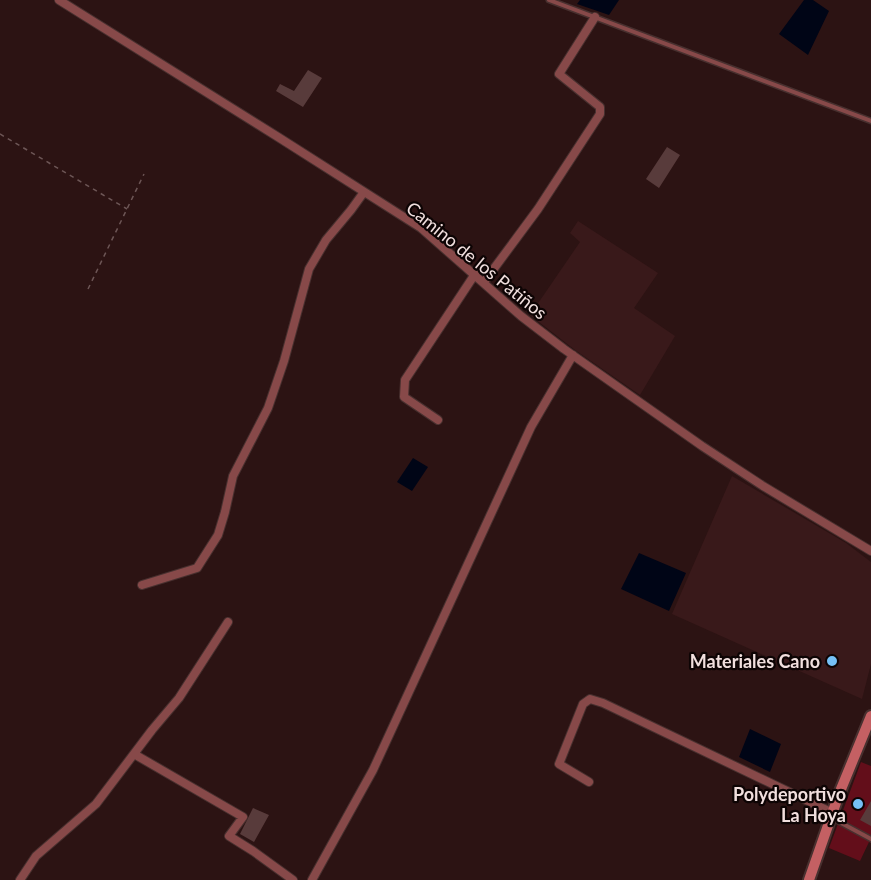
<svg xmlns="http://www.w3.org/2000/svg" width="871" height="880" font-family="Lato,sans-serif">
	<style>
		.built { fill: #39191a }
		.green { fill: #630e1a }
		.water { fill: #000516 }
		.building { fill: #583b3b }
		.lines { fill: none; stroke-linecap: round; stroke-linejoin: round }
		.service-casing { stroke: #48302f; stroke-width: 7 }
		.minor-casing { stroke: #48302f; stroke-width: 10 }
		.secondary-casing { stroke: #48302f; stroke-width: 14 }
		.path { stroke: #6d5656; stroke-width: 1.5; stroke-dasharray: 4.5 4.5; stroke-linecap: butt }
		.service { stroke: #874949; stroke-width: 4 }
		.minor { stroke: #874949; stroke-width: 8 }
		.secondary { stroke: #c46063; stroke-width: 10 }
		.poi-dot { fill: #75c0f6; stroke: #0d0404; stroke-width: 2 }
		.labels { text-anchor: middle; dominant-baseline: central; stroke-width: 4.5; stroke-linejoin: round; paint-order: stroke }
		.street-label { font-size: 18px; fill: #f1dfde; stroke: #0d0404 }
		.poi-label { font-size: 18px; font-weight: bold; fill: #f1dfde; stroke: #0d0404; text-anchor: end }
	</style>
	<rect width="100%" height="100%" fill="#2c1313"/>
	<path class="built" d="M578,221L658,273L634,308L675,336L640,395L575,350L530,315L580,242L570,233Z
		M732,476L846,543L871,562V664L862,699L672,614Z"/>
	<path class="green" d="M861,762L871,766V843L869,842L860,861L829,848Z"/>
	<path class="water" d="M580,0H619L609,15L577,4Z
		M804,0H813L829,11L808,55L779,34Z
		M413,458L428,467L412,491L397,482Z
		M639,553L686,573L669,611L621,589Z
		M750,729L781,744L770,772L739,757Z"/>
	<path class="building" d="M308,70L322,78L303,107L276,91L280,84L294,91Z
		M667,147L680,155L659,188L646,179Z
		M871,801V826L860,820Z
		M253,808L269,815L254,842L240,834Z"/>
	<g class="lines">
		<defs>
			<path id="service" d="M549,0L871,121
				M832,818L871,839"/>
			<path id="minor" d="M59,0L278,137L421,228L521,316L564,349L702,446L763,486L871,551
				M484,282L538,209L600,114V107L559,74L595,17
				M438,420L404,397L405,380L475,274
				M142,585L197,568L218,535L225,512L233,476L268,408L284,361L309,269L326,240L351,210L364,192
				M134,754L243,817L229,836L253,851L293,880
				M589,782L559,764L583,704L590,699L603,703L833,813
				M20,880L36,856L96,804L152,730L179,698L228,622
				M312,880L373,770L531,427L573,355"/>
			<path id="secondary" d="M809,880L839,794L871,716"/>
		</defs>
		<use href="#service" class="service-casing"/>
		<use href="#minor" class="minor-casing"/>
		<use href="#secondary" class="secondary-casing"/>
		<path class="path" d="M0,134L127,209
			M88,289L144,174"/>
		<use href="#service" class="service"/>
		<use href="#minor" class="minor"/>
		<use href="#secondary" class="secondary"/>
	</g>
	<g class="poi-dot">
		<circle cx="832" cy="661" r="6"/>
		<circle cx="858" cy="804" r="6"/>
	</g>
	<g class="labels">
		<g class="street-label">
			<text transform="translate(477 260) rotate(39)">Camino de los Patiños</text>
		</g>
		<g class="poi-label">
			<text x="820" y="661">Materiales Cano</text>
			<text x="846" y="794">Polydeportivo<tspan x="846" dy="21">La Hoya</tspan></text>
		</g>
	</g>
</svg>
